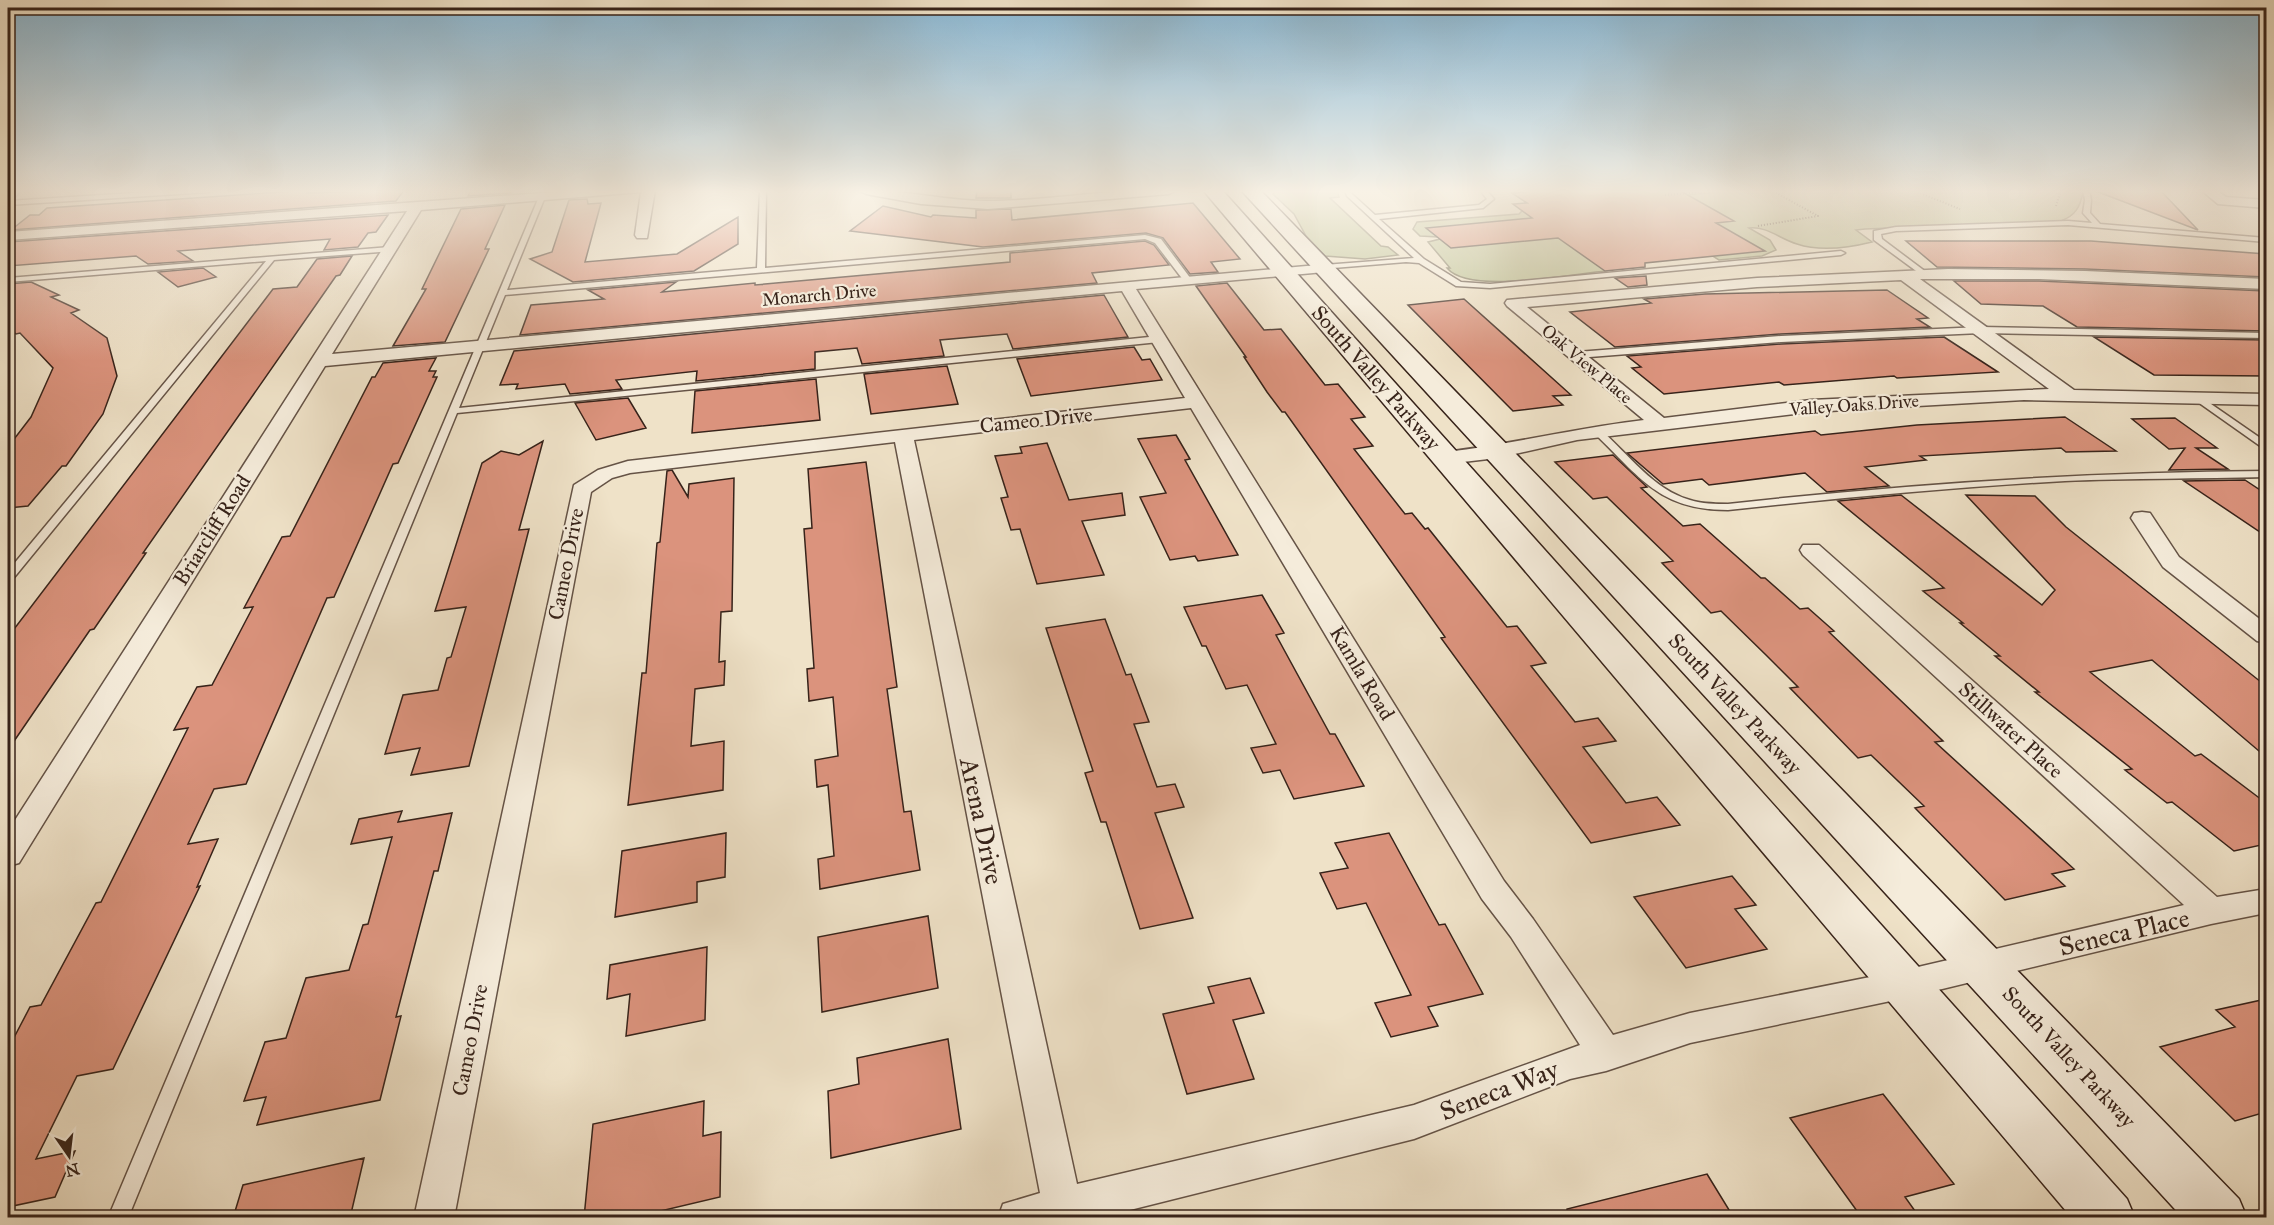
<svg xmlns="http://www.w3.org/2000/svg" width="2274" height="1225" font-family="'IM FELL Great Primer',serif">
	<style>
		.green { fill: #bdc293; stroke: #7a7256; stroke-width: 1.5 }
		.building { fill: #db937d; stroke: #37231a; stroke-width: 1.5 }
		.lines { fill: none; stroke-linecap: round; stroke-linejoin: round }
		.service-casing { stroke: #655346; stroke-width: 3 }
		.minor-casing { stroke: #655346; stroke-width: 3 }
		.tertiary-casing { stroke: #655346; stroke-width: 3 }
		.secondary-casing { stroke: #37231a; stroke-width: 3 }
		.path { stroke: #37231a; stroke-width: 2; stroke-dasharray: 1 2; stroke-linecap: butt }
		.service { fill: #f5ecdb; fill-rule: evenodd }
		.minor { fill: #f5ecdb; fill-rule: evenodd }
		.tertiary { fill: #f5ecdb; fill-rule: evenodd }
		.secondary { fill: #f5ecdb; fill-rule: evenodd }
		.labels { text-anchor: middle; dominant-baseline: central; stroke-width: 4.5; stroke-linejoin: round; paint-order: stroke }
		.far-street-label { font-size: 18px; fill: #37231a; stroke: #f5ecdb }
		.street-label { font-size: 21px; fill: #37231a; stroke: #f5ecdb }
		.near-street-label { font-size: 26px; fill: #37231a; stroke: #f5ecdb }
	</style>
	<rect width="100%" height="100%" fill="#efe2c8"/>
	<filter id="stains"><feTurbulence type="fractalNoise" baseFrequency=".00333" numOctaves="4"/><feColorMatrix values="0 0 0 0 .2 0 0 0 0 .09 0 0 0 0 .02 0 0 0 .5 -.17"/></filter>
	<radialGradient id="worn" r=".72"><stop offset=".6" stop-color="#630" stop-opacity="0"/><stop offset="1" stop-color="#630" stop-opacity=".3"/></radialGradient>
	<path class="green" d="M1275,190H1337L1339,197L1330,198L1381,246L1388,247L1398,255L1365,259L1325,256L1306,236L1294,214L1273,194Z
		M1707,190H2082L2083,192C2080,207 2076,215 2061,221L1865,229L1856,230L1872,242C1848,248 1821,252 1797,244C1780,239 1767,226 1749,228L1770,240L1776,250L1762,256L1719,260L1621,199L1712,193Z
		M1524,209L1606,271C1571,274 1469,295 1447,268H1450L1428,242L1440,239L1438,237L1420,236L1413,229L1417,222L1519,214Z"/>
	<path class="building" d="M310,190L307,193L404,190L396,201L11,230L30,215H39L47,208Z
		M471,190H512L511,193L468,196Z
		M977,190H1011V198H976Z
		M1543,190H1679L1734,221L1716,223L1765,251L1645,263V267L1605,271L1558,238L1451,248L1426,228L1532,218L1513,204L1527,203L1512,193Z
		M2098,190H2160L2198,230L2098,192Z
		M587,199L588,204L601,203L585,262L677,254L738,217V244L694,271L573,282L530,259L552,252L569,200Z
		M1193,203L1240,259L1211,262L1218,272L1190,274L1163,238L1146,233L983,247L850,231L883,206L931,217L933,215L976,218V210L1011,209L1012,220Z
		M505,205L485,249H489L445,342L393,346L426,289H422L461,209Z
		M388,215L376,232L368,233L358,247L324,250L330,239L178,251L193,261L148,264L136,256L8,266V242Z
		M1145,241L1154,245L1169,265L1092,273L1097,283L520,335L531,305L604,299L588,290L676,282L662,292L755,283V285L1010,262V253Z
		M1906,241H2091L2266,254V277L2085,269L1937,267Z
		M352,256L340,275L336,276L143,553H146L94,629L90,630L8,750V637L273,289L297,287L317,259Z
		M203,268L216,277L178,287L158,272Z
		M1646,276L1647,285L1628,287L1615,278Z
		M1954,281H2039L2266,291V331L2077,327L2043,306L1981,304Z
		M31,282L59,295L51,297L79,310L71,313L107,338L117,376L103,414L66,466H62L28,506L8,508V447L31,417L53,368L20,333L16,334L8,327V284Z
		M1227,283L1264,330L1281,329L1325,385L1338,384L1365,417L1351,419L1373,446L1354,449L1405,514L1412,513L1425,529L1428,528L1507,627L1517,626L1546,663L1531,666L1575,722L1598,718L1616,741L1583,747L1626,803L1657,797L1680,825L1591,843L1441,638L1445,637L1285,412H1282L1267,392L1244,357H1246L1196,286Z
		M1887,290L1928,318L1917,319L1930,327L1781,334L1615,347L1570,312L1651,303L1644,299L1705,294Z
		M1104,295L1128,337L1013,349L1007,334L940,340L944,356L862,364L857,348L815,352V369L696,381L697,371L616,380L622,389L570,394L565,384L516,389L518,384L500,385L514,351Z
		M1464,299L1571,395L1553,396L1563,405L1513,411L1408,305Z
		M1944,337L1998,372L1897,378L1894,376L1784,385L1779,382L1664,394L1632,368L1641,367L1627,356L1781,344Z
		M2094,337L2266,340V376L2154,375Z
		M1134,347L1142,360L1150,359L1162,380L1031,396L1017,359Z
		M436,358L429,371H436L433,377H437L398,463L393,464L334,597L327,598L246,784L214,789L188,844L218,839L197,887L200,886L113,1069L77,1076L36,1159L75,1151L55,1197L13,1206L8,1217V1049L30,1007L41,1005L96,903L101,902L188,728L174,730L197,687L212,685L253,607L244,608L282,537L290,536L372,377H375L383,363Z
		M947,366L958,404L871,414L864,374Z
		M816,379L820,420L692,433L695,391Z
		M628,398L646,428L596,440L575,403Z
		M2065,417L2116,451L2066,452L2061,448L1920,456L1926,460L1865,467L1889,486L1827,492L1805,473L1709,485L1702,479L1663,484L1627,453L1815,431L1821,435L1917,425Z
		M2175,418L2217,448H2196L2228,469L2169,470L2185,448L2169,449L2132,419Z
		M1176,435L1190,459L1185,460L1238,555L1198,561L1195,556L1170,560L1140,497L1166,493L1138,439Z
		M543,441L519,530L529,529L469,766L411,775L420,748L385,754L403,695L438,690L447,658L451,657L466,607L435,611L482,463L501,451L519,455Z
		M1047,443L1069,500L1122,493L1125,515L1082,521L1104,575L1037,584L1020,529L1011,530L1001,498L1008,497L995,456L1022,453L1020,447Z
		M1613,455L1647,487L1641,488L1683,526L1700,524L1761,578H1765L1800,609L1808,608L1834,631L1829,632L1943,741L1935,742L2074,869L2052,874L2065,886L2005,900L1915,808L1924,806L1871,755L1858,758L1790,688L1798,687L1766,655L1721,611L1711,613L1662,563L1673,561L1607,497L1593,499L1555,462Z
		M866,462L897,687L887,689L904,812L911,811L920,870L820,889L818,859L834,856L828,785L817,787L815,760L838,756L833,697L809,701L807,669L814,668L804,529L812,528L808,469Z
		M672,470L688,497L689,484L734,478L732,611L721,612L719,662L725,661L724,685L695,689L691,746L724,741L723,790L628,805L642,673H646L657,543L660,542L667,471Z
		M2245,480L2266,494V536L2184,481Z
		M1901,495L2042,605L2055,590L1966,495L2035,496L2066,527L2266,686V757L2152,660L2090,672L2195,756L2201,754L2266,803V844L2234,851L2172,802L2167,803L2125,770L2132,769L2035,692H2039L1995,656H2000L1960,623H1963L1923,591L1944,588L1838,501Z
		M1262,595L1284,633L1276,635L1330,734H1335L1364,786L1294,799L1280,770L1263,773L1251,748L1276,744L1247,685L1226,689L1206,646H1202L1184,607Z
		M1105,619L1126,675L1131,674L1149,722L1134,724L1157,787L1175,784L1184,807L1155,813L1193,918L1140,929L1106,822H1101L1085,773L1093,771L1046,628Z
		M402,811L398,822L452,813L438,871H434L396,1017L401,1016L380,1100L257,1125L266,1097L244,1101L265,1042L286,1038L306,978L349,970L363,925L368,924L392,837L351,844L359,819Z
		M726,833L725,877L697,882V902L615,917L622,851Z
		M1389,833L1439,925L1445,924L1483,994L1428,1007L1438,1026L1391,1037L1375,1003L1411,995L1366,903L1337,909L1320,873L1348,868L1335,843Z
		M1732,876L1756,905L1735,909L1767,949L1686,968L1634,897Z
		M928,916L938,988L822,1012L818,937Z
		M707,947L705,1020L626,1036L630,994L607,999L610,965Z
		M1250,978L1264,1013L1233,1020L1254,1079L1187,1094L1163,1014L1214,1003L1208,987Z
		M2266,999V1112L2235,1121L2160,1047L2235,1027L2216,1010Z
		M948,1039L961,1129L831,1158L828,1091L859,1084L857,1058Z
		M1883,1094L1954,1184L1905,1197L1920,1218H1862L1790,1118Z
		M704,1101L703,1136L721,1132L720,1197L631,1218H584L593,1124Z
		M364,1158L350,1218H233L243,1185Z
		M1707,1174L1734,1218H1568L1567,1209Z"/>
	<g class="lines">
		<defs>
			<path id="service" d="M180,190H212L209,192L8,205V201Z
				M760,190H766L765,268L1145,235L1161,239L1191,279L1184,281L1155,243L1145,239L505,295L459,408L1159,336L1163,339L1159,342L457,413L128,1218H108L539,197L542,195L545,197L507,290L757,268Z
				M1345,190H1351L1352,194L1375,215L1479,205L1487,199L1480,190H1486L1494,199L1483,208L1379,219L1424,259L1461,282L1490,284L1841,251L1845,253L1841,255L1490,288L1456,286L1419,263L1406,262L1321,269V265H1324L1414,258L1347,196Z
				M2083,190H2089L2091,200L2090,213L2100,224L2266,238V242L2068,225L1896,231L1881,234L1882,239L1926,272V276H1923L1874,240V231L1896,227L2068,221L2092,223L2083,213L2085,200Z
				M390,247H393V251L274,260L12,580L8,581V571L266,261L8,282V278Z
				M1981,327L2266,333V338L1981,333L1781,342L1577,358L1573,355L1577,352L1781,336Z
				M2198,395L2266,442V449L2263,448L2195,400L2193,398Z
				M1598,429L1601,430C1628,454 1654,490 1690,500C1702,504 1715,504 1728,504C1907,484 2086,472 2266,471V477C2199,479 2132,478 2065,481C1953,487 1840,498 1728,510C1659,510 1640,477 1595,434V430Z"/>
			<path id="minor" d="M583,190H655L647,238H637L635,235L641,192L421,210L332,354L1329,264L1332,267L1329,270L1324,272L1136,289L1504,881L1533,919L1613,1035L1690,1013L1905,970L2184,905L1803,555L1800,550L1803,545H1819L2217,897L2266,889V913L2211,924L1905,998L1690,1043L1606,1071L1570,1079L1414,1139L1098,1218H998L1003,1204L1040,1193L895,442L630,473L612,478L591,492L454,1218H414L574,485L598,470L628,461L1185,398L1122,291L325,366L19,863L8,866V831L407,211L8,240V232ZM1191,408L1482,899L1511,937L1580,1045L1414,1105L1077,1184L914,440Z
				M859,190C902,189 944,201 987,201C1050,201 1113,188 1176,190L1169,194L988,209L921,204L866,194Z
				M2201,190H2216L2226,197L2266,200V208L2218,204Z
				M1948,269L2085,271L2266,279V289L2039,279H1920L2074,390L2266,394V405L2024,400L1811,412L1577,440L1497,458L1446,464L1439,462L1436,458L1439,454L1446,452C1512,444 1577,428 1644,420L1507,306L1505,303L1507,300L1757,278ZM1901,280L2049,389L1811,400L1664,418L1527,307L1757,287Z
				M2142,512L2150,513L2179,557L2266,624V643L2257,641L2163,567L2131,518L2134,513Z"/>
			<path id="tertiary" d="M8,190H21L14,198L8,199Z"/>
			<path id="secondary" d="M1203,190H1222L2127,1199L2135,1218H2072Z
				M1241,190H1260L2239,1199L2247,1218H2183Z"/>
		</defs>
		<use href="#service" class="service-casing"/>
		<use href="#minor" class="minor-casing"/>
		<use href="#tertiary" class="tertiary-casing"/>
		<use href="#secondary" class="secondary-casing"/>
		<path class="path" d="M1760,190H1768
			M1912,190L1960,209
			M1665,195L1725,190
			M2056,206L2061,190
			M1758,226L1818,216L1771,190"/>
		<use href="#service" class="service"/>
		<use href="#minor" class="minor"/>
		<use href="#tertiary" class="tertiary"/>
		<use href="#secondary" class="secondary"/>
	</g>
	<linearGradient id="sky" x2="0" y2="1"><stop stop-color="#89b8d5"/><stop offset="0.53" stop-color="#f8f2e6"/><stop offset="1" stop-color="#f8f2e6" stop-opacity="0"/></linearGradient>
	<rect width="2274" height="361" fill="url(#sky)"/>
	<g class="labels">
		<g class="far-street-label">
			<text transform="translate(819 295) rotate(-5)">Monarch Drive</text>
			<text transform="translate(1587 364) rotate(40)">Oak View Place</text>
			<text transform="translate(1854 405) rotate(-4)">Valley Oaks Drive</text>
		</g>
		<g class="street-label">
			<text transform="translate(1376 378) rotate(49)">South Valley Parkway</text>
			<text transform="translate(1036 420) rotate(-6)">Cameo Drive</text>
			<text transform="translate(212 530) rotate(-58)">Briarcliff Road</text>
			<text transform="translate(566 564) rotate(-79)">Cameo Drive</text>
			<text transform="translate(1362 673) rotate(59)">Kamla Road</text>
			<text transform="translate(1735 704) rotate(47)">South Valley Parkway</text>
			<text transform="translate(2011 730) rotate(42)">Stillwater Place</text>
			<text transform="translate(470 1040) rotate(-79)">Cameo Drive</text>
			<text transform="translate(2069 1057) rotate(47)">South Valley Parkway</text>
		</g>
		<g class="near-street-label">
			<text transform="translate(982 821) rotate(78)">Arena Drive</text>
			<text transform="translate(2124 932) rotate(-13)">Seneca Place</text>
			<text transform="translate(1499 1090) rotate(-21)">Seneca Way</text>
		</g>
	</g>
	<rect width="2274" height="1225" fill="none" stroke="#efe2c8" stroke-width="30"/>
	<rect x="9" y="9" width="2256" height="1207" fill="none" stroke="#37231a" stroke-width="3"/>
	<rect x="15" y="15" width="2244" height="1195" fill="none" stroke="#37231a" stroke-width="1.5"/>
	<g transform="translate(69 1156) rotate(166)" stroke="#f5ecdb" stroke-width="4.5" paint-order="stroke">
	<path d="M0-4.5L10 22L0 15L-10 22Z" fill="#37231a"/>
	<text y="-9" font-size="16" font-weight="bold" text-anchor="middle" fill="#37231a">N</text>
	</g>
	<rect width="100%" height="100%" filter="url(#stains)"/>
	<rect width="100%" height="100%" fill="url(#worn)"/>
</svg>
